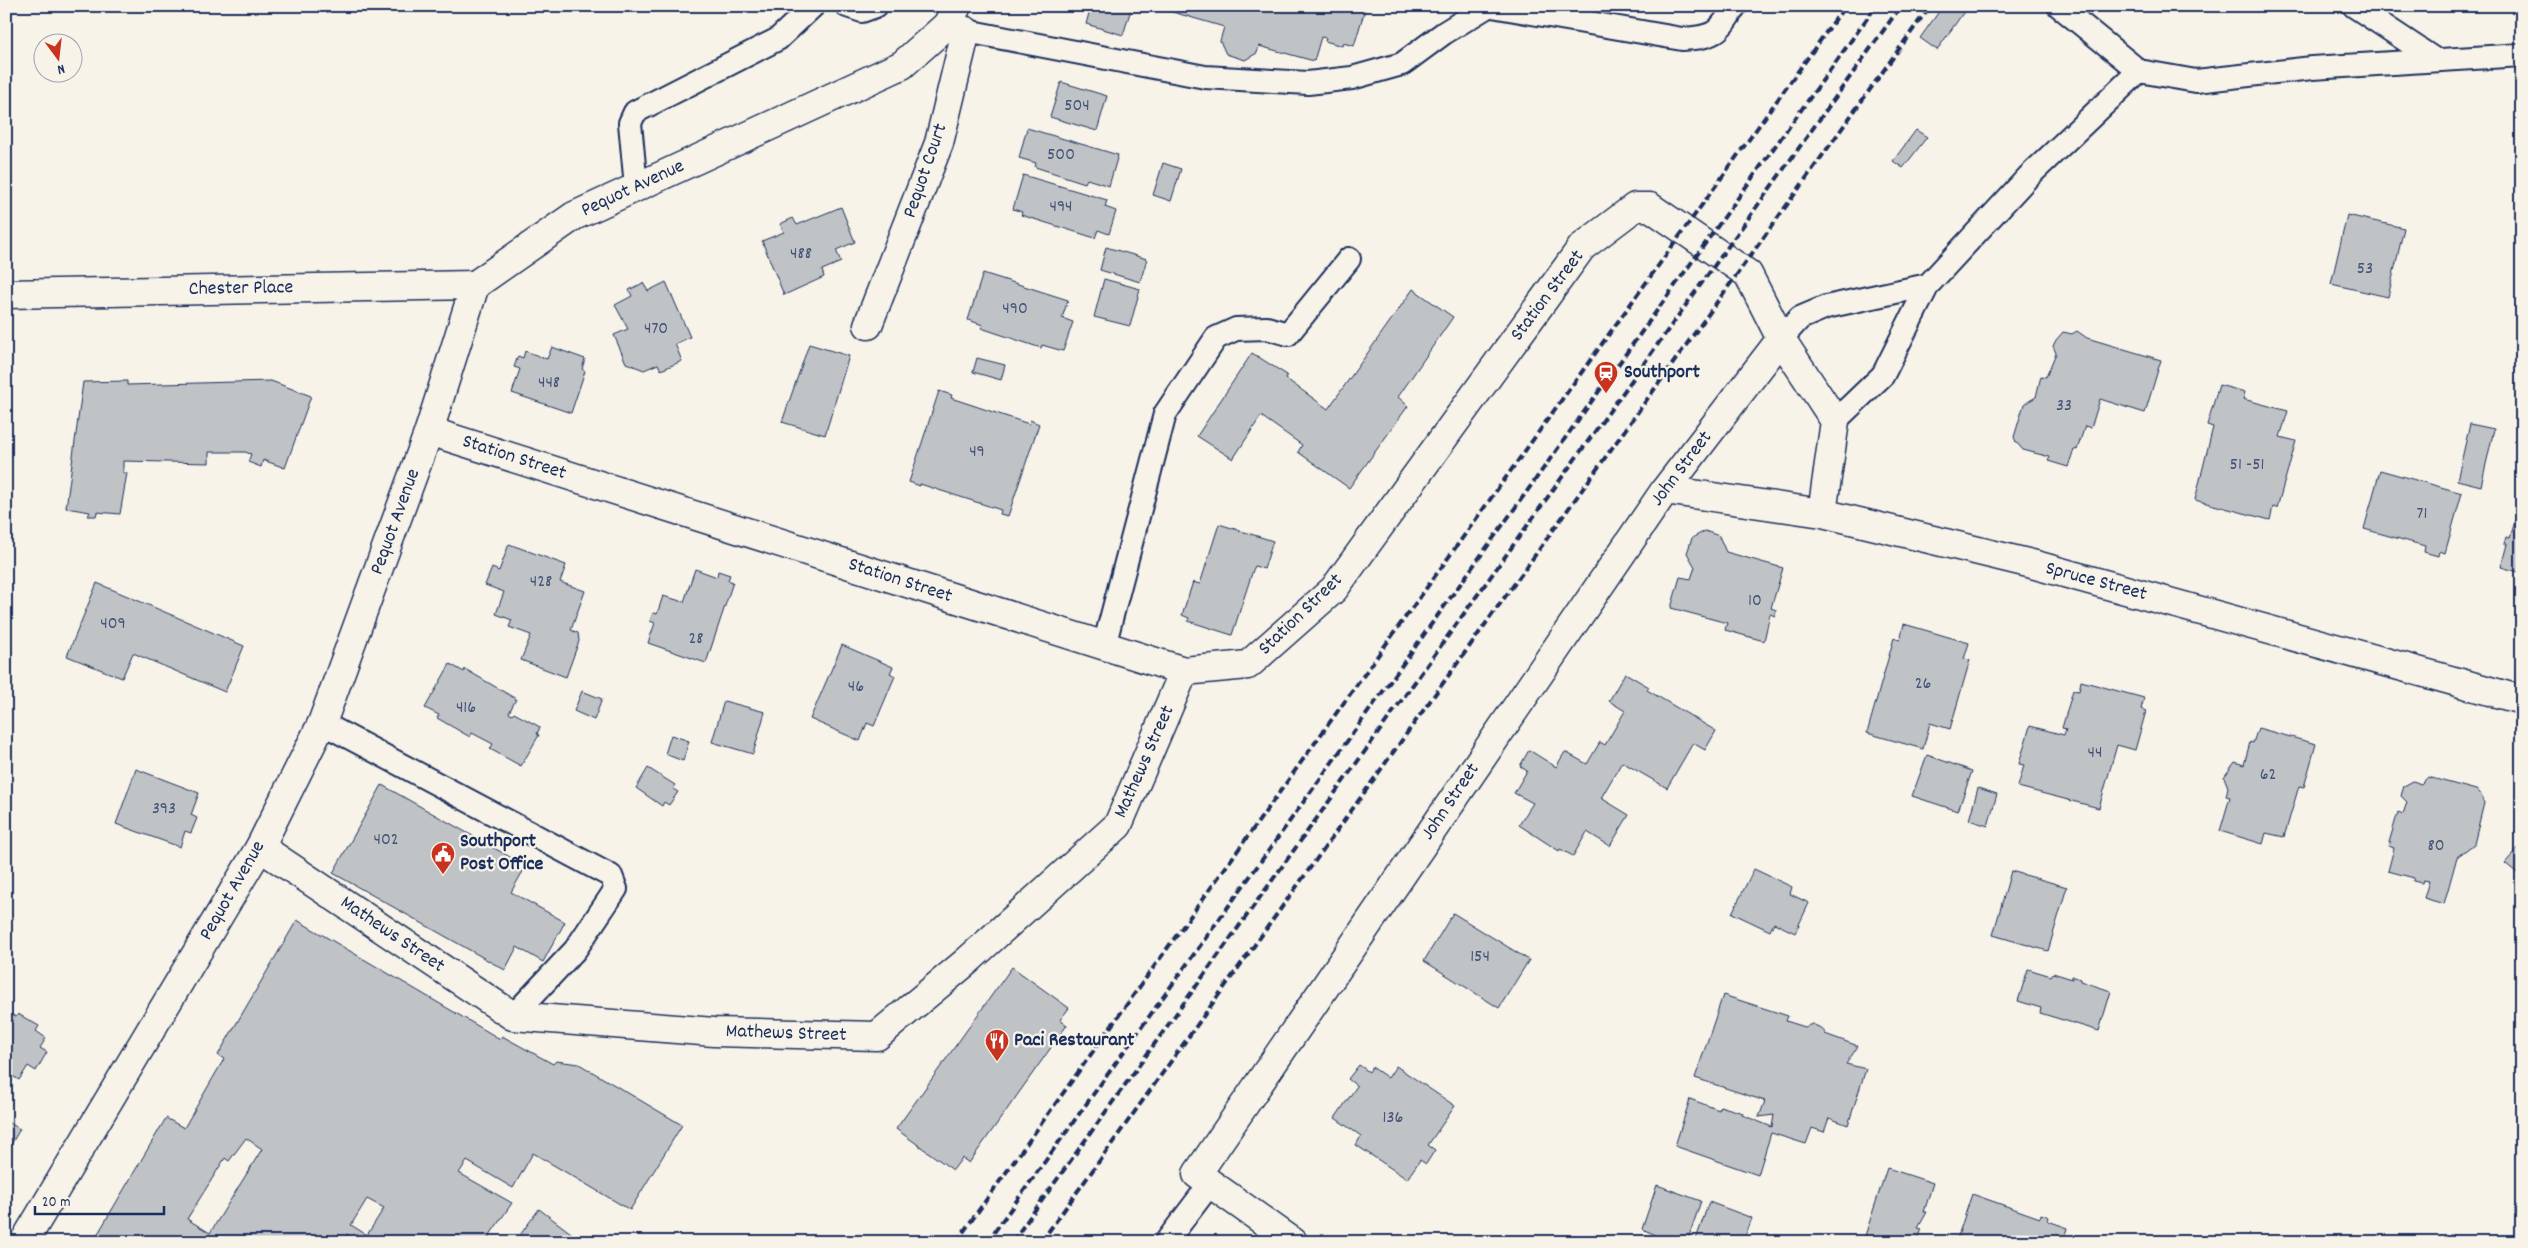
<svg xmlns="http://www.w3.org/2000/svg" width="2528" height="1248" font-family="Dekko,sans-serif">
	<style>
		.building { fill: #c0c3c5; stroke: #1b2f5e; fill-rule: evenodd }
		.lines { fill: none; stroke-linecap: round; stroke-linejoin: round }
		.service-casing { stroke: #1b2f5e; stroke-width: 26 }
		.minor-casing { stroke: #1b2f5e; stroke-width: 31 }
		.tertiary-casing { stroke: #1b2f5e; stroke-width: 31 }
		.service { stroke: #f7f3e8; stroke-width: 22 }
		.minor { stroke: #f7f3e8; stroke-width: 28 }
		.tertiary { stroke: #f7f3e8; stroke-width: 28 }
		.rail { stroke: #1b2f5e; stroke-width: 4; stroke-dasharray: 8 4; stroke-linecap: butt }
		.labels { text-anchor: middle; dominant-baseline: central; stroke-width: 4.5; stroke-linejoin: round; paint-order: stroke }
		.number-label { font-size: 18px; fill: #445478 }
		.street-label { font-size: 20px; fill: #1b2f5e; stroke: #f7f3e8 }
		.poi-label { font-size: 20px; font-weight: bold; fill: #1b2f5e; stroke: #f7f3e8; text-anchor: start }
	</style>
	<rect width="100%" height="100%" fill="#f7f3e8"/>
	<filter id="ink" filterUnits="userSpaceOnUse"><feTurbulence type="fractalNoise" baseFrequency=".02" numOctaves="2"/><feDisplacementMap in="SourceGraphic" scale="10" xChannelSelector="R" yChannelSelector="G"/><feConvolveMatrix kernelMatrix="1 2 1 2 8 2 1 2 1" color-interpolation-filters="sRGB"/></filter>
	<g filter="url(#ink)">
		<path class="building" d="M1091,6H1132L1123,35L1086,24Z
			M1152,6H1366L1354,46L1343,43L1342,46L1325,41L1326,38L1321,37L1314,61L1259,46L1257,53L1245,60L1226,54L1220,41L1224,27Z
			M1943,6H1968L1937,50L1920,38Z
			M1061,82L1107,96L1097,131L1050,117Z
			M1027,128L1118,155L1109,186L1087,179L1085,183L1035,167L1036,163L1019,158Z
			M1916,130L1927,137L1903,168L1893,161Z
			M1163,163L1181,169L1171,201L1153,195Z
			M1023,175L1107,200L1105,207L1116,211L1109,234L1098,230L1095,238L1021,215L1022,212L1013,209Z
			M841,207L855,242L836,250L841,262L822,270L824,277L784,295L762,241L784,232L780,224L793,218L797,225Z
			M2347,215L2404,228L2388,297L2331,284Z
			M1106,247L1147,259L1140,282L1100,270Z
			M983,273L1068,300L1062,318L1073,322L1063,351L1042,345L1041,348L981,328L983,325L968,320Z
			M1104,279L1140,289L1130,326L1094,317Z
			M666,282L690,337L675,344L682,361L661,370L658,364L644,370L626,363L614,335L628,329L615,305L632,296L629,290L643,283L648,291Z
			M1413,289L1453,317L1398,397L1408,406L1349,488L1298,452L1302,445L1261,416L1233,459L1197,436L1252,353L1287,375L1285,378L1328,409Z
			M2077,331L2087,338L2161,360L2145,413L2100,399L2091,428L2085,426L2077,450L2074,449L2068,467L2048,461L2050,457L2023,450L2016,442L2014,437L2024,404L2036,397L2041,376L2046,377L2056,353L2053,346L2056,340L2063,332L2072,334Z
			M809,344L849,356L825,435L782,422Z
			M552,347L585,359L582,369L585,371L571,413L512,393L520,369L514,367L518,356L523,358L525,351L547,359Z
			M977,358L1005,365L1001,380L973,372Z
			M127,381V385L271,381L311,396L285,468L263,460L261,467L248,462L251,454L245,452H209V463L123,461V473H127L120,514L97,512L96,516H88L90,512L66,508L83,382Z
			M2219,385L2245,392L2243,399L2288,411L2280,437L2296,441L2277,508L2273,507L2270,520L2195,500L2213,427L2207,425Z
			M939,391L952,395L951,398L1029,424L1030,420L1039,424L1008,516L1000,514L1001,510L920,484V486L909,482Z
			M2470,424L2494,429L2481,486L2457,480Z
			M2380,470L2462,493L2445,553L2439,551L2438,556L2424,552L2425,546L2364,529Z
			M2521,501L2522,502V573L2501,567L2507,544H2504L2506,537L2510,538Z
			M1219,524L1273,541L1264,569L1255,566L1253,570L1232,635L1188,621L1189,618L1182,615L1193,582L1200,584Z
			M1705,531L1719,536L1726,552L1783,568L1771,608L1776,610L1775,616L1770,614L1764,641L1725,630L1727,623L1671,608L1680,577L1691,579L1695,567L1687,553L1692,538Z
			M509,544L566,565L560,582L585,591L571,630L578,633L579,641L566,677L521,660L531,635L509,627L512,620L496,614L504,592L485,585L492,568L499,571Z
			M695,569L717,577L718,571L730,575L728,580L733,582L706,663L648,643L655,623L650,621L653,613L657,614L663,596L684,602Z
			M97,583L244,646L225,692L133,653L122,678L67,656Z
			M1904,624L1969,643L1964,659L1970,660L1950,729L1930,723L1923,749L1867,733L1894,638L1900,640Z
			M842,645L893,667L890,673L895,676L874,726L867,723L860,741L810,719Z
			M450,664L464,672L465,669L516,699L509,713L512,715L514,713L540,727L537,734L539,735L521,766L490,749L493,744L472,733L470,737L437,718L439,715L425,708Z
			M1625,673L1649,687L1647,690L1716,731L1705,750L1693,743L1667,788L1622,762L1601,798L1629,815L1610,846L1587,832L1573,856L1560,849L1559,851L1519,825L1533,803L1514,793L1527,771L1520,766L1529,750L1556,767L1565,752L1587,764L1600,742L1605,745L1625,711L1609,701Z
			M2081,681L2144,698L2141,709L2146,711L2135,750L2117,745L2099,808L2018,787L2024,765L2019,764L2030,726L2064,735L2066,729L2062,728L2073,690L2079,691Z
			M582,691L602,699L594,720L574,711Z
			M724,701L765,712L753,754L712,742Z
			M2258,728L2316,744L2304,787L2299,786L2284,837L2266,833L2263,844L2220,831L2230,797L2226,796L2228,787L2224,777L2235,762L2244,765L2250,742L2253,743Z
			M671,735L689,741L683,761L665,754Z
			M1927,755L1972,771L1958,811L1912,796Z
			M648,768L675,785L673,789L678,792L669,805L664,802L662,806L636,788Z
			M136,769L199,793L191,815L197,818L191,833L185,831L180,847L116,824Z
			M2428,777L2476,790L2480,793L2484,803L2474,844L2457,857L2444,904L2424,898L2429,881L2423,880L2422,883L2413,881L2414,878L2388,871L2394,848L2388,846L2398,812L2403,814L2407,802L2401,796L2404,786L2413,781L2421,784Z
			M382,785L526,866L511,892L565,922L543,962L517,947L505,970L333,873Z
			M1978,788L1997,794L1988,826L1969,820Z
			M2522,844V877L2505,863Z
			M1754,869L1792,887L1790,894L1809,903L1795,933L1774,923L1770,931L1732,913Z
			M2011,871L2067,887L2048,951L1993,935Z
			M1453,913L1529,960L1499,1008L1424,961Z
			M297,920L500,1039L502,1036L553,1064L556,1061L579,1064L682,1125L630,1210L533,1153L513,1188L467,1161L459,1173L512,1203L485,1242H359L347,1234L342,1242H93L166,1118L184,1128L224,1059L218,1055ZM246,1138L262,1149L210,1233L187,1219L225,1158L229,1161ZM367,1199L384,1208L367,1235L351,1225Z
			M1012,967L1069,1008L1060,1020L1067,1025L969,1163L962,1158L953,1170L896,1129Z
			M2028,969L2051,976L2053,973L2072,979V976L2080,979V981L2111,991L2099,1031L2040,1013L2041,1008L2018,1001Z
			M1723,995L1788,1016L1786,1021L1805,1027L1812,1024L1823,1029L1825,1034L1858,1046L1846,1064L1866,1069L1848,1125L1829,1118L1824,1132L1812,1128L1806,1144L1771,1133L1758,1175L1675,1146L1690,1099L1719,1110L1720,1106L1743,1113L1742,1115L1772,1127L1774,1115L1759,1117L1765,1101L1695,1078Z
			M6,1012L16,1017L18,1014L39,1026L36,1031L46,1038L40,1048L47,1052L36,1071L28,1066L19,1080L6,1072Z
			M1359,1065L1369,1072L1372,1067L1388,1078L1396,1066L1455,1106L1428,1145L1435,1150L1426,1164L1420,1160L1407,1179L1356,1145L1361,1136L1335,1118L1357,1086L1348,1079Z
			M6,1121L20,1129L6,1153Z
			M1887,1168L1933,1183L1924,1212H1927L1918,1228L1922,1229L1918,1239L1914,1238L1913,1242H1863Z
			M1657,1185L1701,1201L1687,1242H1672L1642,1229Z
			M1972,1194L2040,1218L2041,1214L2049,1217L2048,1221L2068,1228L2064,1242H1956Z
			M1709,1202L1752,1218L1743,1242H1695Z
			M539,1209L583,1242H515Z"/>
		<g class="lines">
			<defs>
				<path id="service" d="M847,6L862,11L876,6
					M1492,6L1682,39C1714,37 1718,34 1735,6
					M2059,6L2139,71L2196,81L2312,68L2522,55
					M2354,6L2434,59
					M966,31L1205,77L1308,83L1352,78L1402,64L1444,33L1488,6
					M636,187L630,123L635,112L778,39L813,6
					M1781,339L1800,318L1826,307L1928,285
					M1835,421L1883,375L1928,285L2028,177L2139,71
					M1104,646L1165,414L1216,338L1236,329L1267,328L1288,334L1349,259
					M322,723L611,876L616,889L575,950L513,1016
					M1166,1242L1210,1184"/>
				<path id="minor" d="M6,294L475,285
					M868,325L939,143L966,31L947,25
					M429,431L1184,671L1248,665L1334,589L1582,247L1635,207H1650L1748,274L1781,339L1835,421L1822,513
					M1665,490L1822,513L2032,564L2522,700
					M260,847L513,1016L714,1032L877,1036L966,962L1118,825L1184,671
					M1293,1242L1197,1174L1665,490L1781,339"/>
				<path id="tertiary" d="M24,1242L260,847L322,723L429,431L475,285L574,216L902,65L947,25L957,6"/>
			</defs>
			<use href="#service" class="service-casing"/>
			<use href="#minor" class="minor-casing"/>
			<use href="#tertiary" class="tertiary-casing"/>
			<use href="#service" class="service"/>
			<use href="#minor" class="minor"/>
			<use href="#tertiary" class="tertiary"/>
			<path class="rail" d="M956,1242L1845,6
				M987,1242L1876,6
				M1012,1242L1901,6
				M1041,1242L1930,6"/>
		</g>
	</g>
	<defs>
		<symbol id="station-pin" viewBox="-11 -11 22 30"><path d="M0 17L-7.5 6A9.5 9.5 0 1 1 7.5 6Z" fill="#c8321e" stroke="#f7f3e8"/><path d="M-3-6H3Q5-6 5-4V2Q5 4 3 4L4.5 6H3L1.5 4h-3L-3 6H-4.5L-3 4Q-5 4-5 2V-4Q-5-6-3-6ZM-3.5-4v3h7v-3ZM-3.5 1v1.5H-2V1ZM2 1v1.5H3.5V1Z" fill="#fff"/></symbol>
		<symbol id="civic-pin" viewBox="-11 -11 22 30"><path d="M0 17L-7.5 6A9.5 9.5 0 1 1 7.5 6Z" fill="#c8321e" stroke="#f7f3e8"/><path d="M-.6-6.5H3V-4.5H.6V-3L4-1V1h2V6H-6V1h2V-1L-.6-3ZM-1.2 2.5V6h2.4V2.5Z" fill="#fff"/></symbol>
		<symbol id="restaurant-pin" viewBox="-11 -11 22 30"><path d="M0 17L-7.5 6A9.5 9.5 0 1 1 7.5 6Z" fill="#c8321e" stroke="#f7f3e8"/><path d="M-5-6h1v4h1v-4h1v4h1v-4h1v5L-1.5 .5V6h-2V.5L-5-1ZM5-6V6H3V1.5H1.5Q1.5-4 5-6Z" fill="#fff"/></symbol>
	</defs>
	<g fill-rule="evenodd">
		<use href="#station-pin" x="1592" y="359" width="28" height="38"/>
		<use href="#civic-pin" x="429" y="840" width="28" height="38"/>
		<use href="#restaurant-pin" x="983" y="1027" width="28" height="38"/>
	</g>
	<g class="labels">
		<g class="number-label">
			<text x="1077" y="106">504</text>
			<text x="1061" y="155">500</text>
			<text x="1061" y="207">494</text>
			<text x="801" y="254">488</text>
			<text x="2365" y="269">53</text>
			<text x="1015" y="309">490</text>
			<text x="656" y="329">470</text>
			<text x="549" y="383">448</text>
			<text x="2064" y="406">33</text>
			<text x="977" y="452">49</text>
			<text x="2247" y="465">51 -51</text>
			<text x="2422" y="514">71</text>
			<text x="541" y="582">428</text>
			<text x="1755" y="601">10</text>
			<text x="113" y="624">409</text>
			<text x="696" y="639">28</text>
			<text x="1923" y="684">26</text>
			<text x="856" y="687">46</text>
			<text x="466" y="708">416</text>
			<text x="2095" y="753">44</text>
			<text x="2268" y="775">62</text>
			<text x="164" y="809">393</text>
			<text x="386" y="840">402</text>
			<text x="2436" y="846">80</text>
			<text x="1480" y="957">154</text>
			<text x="1393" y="1118">136</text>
		</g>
		<g class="street-label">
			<text transform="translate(926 171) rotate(-71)">Pequot Court</text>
			<text transform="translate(633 189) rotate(-25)">Pequot Avenue</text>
			<text transform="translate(241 289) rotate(-1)">Chester Place</text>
			<text transform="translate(1548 296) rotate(-53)">Station Street</text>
			<text transform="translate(514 458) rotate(18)">Station Street</text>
			<text transform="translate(1682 469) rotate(-53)">John Street</text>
			<text transform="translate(396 522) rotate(-70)">Pequot Avenue</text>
			<text transform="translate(900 581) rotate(18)">Station Street</text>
			<text transform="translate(2096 582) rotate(15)">Spruce Street</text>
			<text transform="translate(1301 615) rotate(-44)">Station Street</text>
			<text transform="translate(1145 762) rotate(-66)">Mathews Street</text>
			<text transform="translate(1451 802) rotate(-56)">John Street</text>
			<text transform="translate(233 891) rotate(-60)">Pequot Avenue</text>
			<text transform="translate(392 935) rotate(34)">Mathews Street</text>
			<text transform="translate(786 1034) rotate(2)">Mathews Street</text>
		</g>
		<g class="poi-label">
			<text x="1624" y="373">Southport</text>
			<text x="460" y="842">Southport<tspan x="460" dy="23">Post Office</tspan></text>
			<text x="1014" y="1041">Paci Restaurant</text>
		</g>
	</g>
	<rect width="2528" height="1248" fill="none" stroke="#f7f3e8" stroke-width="25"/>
	<rect x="12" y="12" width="2503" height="1223" fill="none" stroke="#1b2f5e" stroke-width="2" filter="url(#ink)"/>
	<g transform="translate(58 58) rotate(165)"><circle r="24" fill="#f7f3e8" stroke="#9fa5b1"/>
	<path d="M0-4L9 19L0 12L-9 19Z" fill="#c8321e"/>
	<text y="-8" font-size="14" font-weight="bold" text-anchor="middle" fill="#1b2f5e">N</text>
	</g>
	<path d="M35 1206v8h129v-8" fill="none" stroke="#1b2f5e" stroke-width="2.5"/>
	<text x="42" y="1206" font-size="15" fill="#1b2f5e" stroke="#f7f3e8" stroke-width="4" paint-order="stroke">20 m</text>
</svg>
